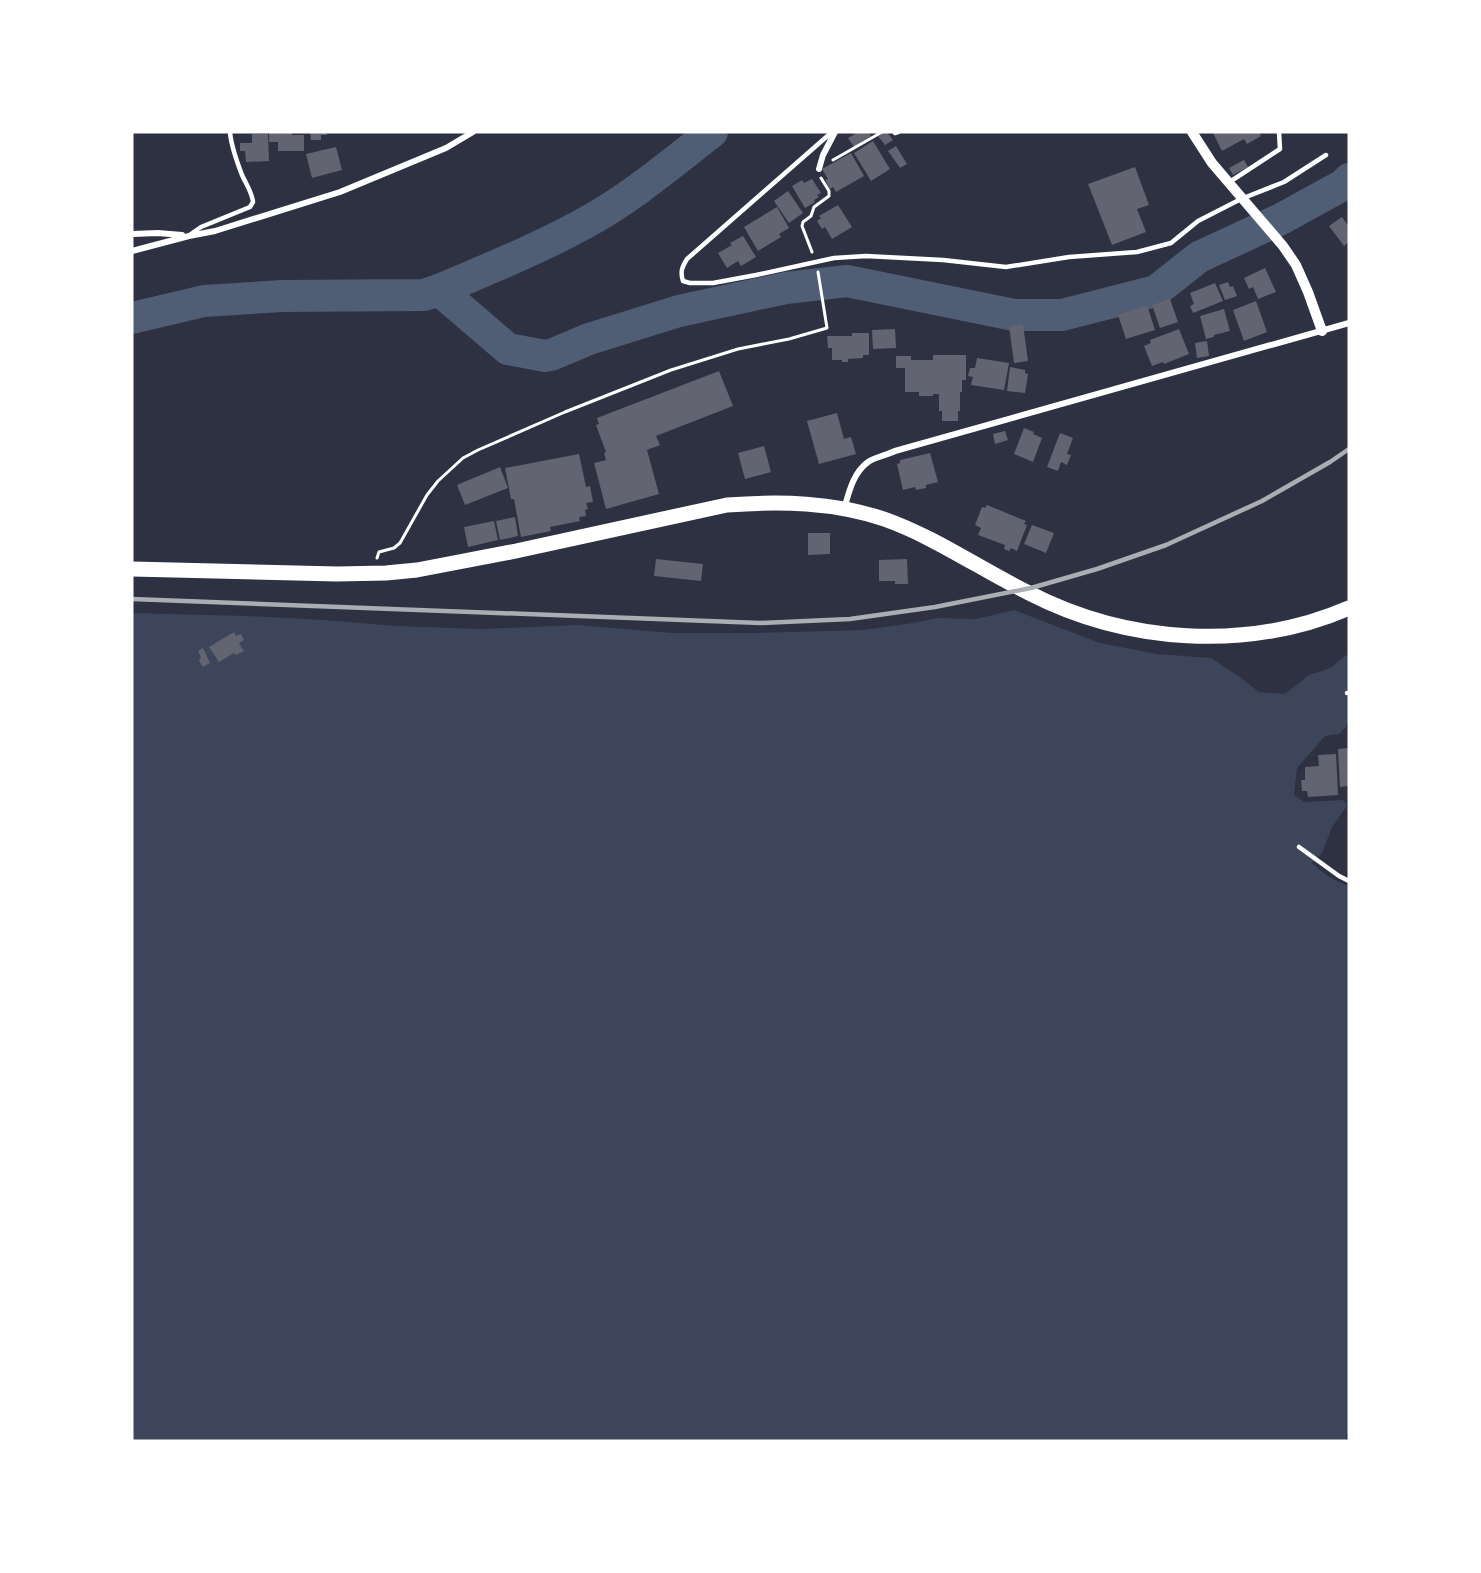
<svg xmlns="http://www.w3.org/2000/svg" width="1481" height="1573" font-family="Mulish,sans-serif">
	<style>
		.green { fill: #3c4559 }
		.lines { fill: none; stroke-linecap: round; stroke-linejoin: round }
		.river { stroke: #4f5d75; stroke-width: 32 }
		.building { fill: #626471 }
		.path { stroke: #fff; stroke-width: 3 }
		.service { stroke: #fff; stroke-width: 4.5 }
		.minor { stroke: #fff; stroke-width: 6 }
		.tertiary { stroke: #fff; stroke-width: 10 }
		.primary { stroke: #fff; stroke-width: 15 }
		.rail { stroke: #abadb3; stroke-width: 4.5 }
	</style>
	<rect width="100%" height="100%" fill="#2d3142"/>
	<path class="green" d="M1014,610L1100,643L1157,654L1211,658L1241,678L1259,692L1285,694L1309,675L1331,668L1343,657L1349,654V719L1345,728L1339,734L1325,736L1297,768L1294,795L1304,802L1344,800L1347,806L1332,827L1322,853L1312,863C1323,874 1335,881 1349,886V1431L1346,1435V1441H132V613L248,616L323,620L396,626L482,629L577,625L672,633H755L864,630L913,623L937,618L976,619Z"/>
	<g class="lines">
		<path class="river" d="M439,290L508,349L545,356L551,355L589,339L679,311L786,288L847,281L1014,315H1062L1156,291L1199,257L1281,219L1343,185L1349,179
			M132,318L204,301L282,296L424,295L439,290C488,269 538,249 585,223C631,198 671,164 712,132"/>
	</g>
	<path class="building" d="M269,132H292V135H304V151H278V142H269Z
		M310,132H327V135H321V140H311Z
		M858,132H868L871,136L854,147L848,138Z
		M884,132H887L893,140L885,145L878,136Z
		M1214,132H1259L1261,136L1247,144L1244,139L1222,151L1213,133Z
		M252,134H268L269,161L246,162L245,151H240V143H252Z
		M873,141L890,169L871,181L854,153Z
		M896,146L907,164L900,168L888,151Z
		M336,147L342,170L312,178L306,154Z
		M851,153L864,176L836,192L833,187L830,189L825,180L828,179L822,169Z
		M1244,160L1248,167L1233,175L1229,168Z
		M1135,167L1149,205L1137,209L1146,232L1112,245L1088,184Z
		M812,179L821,193L817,195L819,197L814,200L815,202L805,208L792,186L802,180L804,183Z
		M788,191L803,213L789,223L774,201Z
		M838,205L852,227L832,239L825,227L822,229L817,221L821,218L819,216Z
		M777,207L789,228L779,234L781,237L758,251L744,227Z
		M1342,217L1349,227V242L1344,246L1329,226Z
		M743,236L756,257L741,266L738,261L727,268L718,253L732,245L730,243Z
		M1265,268L1276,292L1258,299L1253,287L1249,289L1244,278Z
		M1228,282L1230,287L1233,286L1237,296L1225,300L1219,285Z
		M1215,283L1223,301L1193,313L1190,306L1194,304L1190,293Z
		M1170,299L1178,322L1160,328L1152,305Z
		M1256,301L1267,332L1244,341L1233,310Z
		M1147,305L1155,330L1126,339L1118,315Z
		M1224,309L1230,331L1214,335V337L1206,339L1200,316Z
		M1023,324L1028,361L1014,363L1009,326Z
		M895,329L896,348L873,349L872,330Z
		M1179,329L1189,354L1164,364L1163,362L1152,366L1144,346L1151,343L1150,340Z
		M852,333H869V355H863V358L848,359V362H842V360H832V348H828L827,336H852Z
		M1207,341L1209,356L1197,358L1195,343Z
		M933,355H966V380H962V392H960V411H958V421H942V411H939V394H933V396H919V392H905V368H896V356H911V360H933Z
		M977,358L1009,363L1004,390L971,385L973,377L968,376L970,368H975Z
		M1010,367L1025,370V373L1028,374L1025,393L1007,391Z
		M719,371L733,406L656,436L660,445L647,450L659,494L606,509L594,463L606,460L604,453L606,452L596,425L599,424L597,418Z
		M837,413L844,439L851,437L856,454L819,464L807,421Z
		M1024,428L1034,432L1033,434L1042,438L1033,462L1014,454Z
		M1005,431L1008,440L995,444L993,434Z
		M1060,433L1073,438L1067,454L1071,455L1067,465L1061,462L1058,471L1047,467Z
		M764,446L771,472L745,479L738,453Z
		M930,453L938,482L926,485V488L916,490L915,487L903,490L897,464L900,463V460Z
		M579,454L586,487L590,486L593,502L586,503L588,509L585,510L586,516L579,517L580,521L550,527L551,531L521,537L514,499H511L505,468Z
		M500,467L508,488L465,505L457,485Z
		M987,505L1026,521L1024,524L1027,525L1017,551L1011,548L1009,551L1004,549L1005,545L978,535L981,528L975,525L982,507L985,508Z
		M515,517L518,536L500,540L496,521Z
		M494,521L498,540L468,547L464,527Z
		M1032,525L1054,533L1046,553L1024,544Z
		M808,533H830V554L808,555Z
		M656,559L703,564L701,581L654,576Z
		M907,559L908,584H895V581H879V560Z
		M234,632L236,636L241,634L244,640L239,643L244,651L236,655L234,653L219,662L209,647Z
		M203,648L210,663L203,667L199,661L201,657L198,651Z
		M1349,748V786L1340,787L1338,749Z
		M1336,754L1338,795L1308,797L1307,791H1302L1301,780H1305V767L1319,766L1318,755Z"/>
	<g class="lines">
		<path class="path" d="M833,160L882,132
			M812,252L802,226L803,222L811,216L814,207L829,196V191L821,178
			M377,558L379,552L394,548L400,543L427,495L438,481L463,458L478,450L565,412L671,370L738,349L789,339L827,328L818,272"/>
		<path class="service" d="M832,132L687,259C682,267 680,272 683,281L690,283H713L756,275L834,258L866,256L943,260L1006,267L1069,257L1137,252L1171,243L1198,221L1241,199L1284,182L1326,155
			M895,133L898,132
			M1228,183L1280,149L1279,132
			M191,234L201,227L250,207L253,202C252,192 246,184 242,175C237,162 231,146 230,132
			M1347,693H1349
			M1299,847L1339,876L1349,881"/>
		<path class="minor" d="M819,169L823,155L835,132
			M132,234L158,233L182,235
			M132,251L189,236L215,231L340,192L446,148L473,132
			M844,509C849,492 853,473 868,462C875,457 887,455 895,451L1349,323"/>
		<path class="tertiary" d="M1192,132L1212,163L1283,246L1296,265L1308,292L1322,331"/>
		<path class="primary" d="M132,569L337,574L386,573L417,570L516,551L727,505C780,501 833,502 884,519C935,537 980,569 1029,593C1126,643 1247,652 1349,608"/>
		<path class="rail" d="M132,599L760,623L850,619L935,607L1031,588L1097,569L1166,545L1262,501L1330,462L1349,449"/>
	</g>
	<rect width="1481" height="1573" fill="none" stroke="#ffffff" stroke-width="267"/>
</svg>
